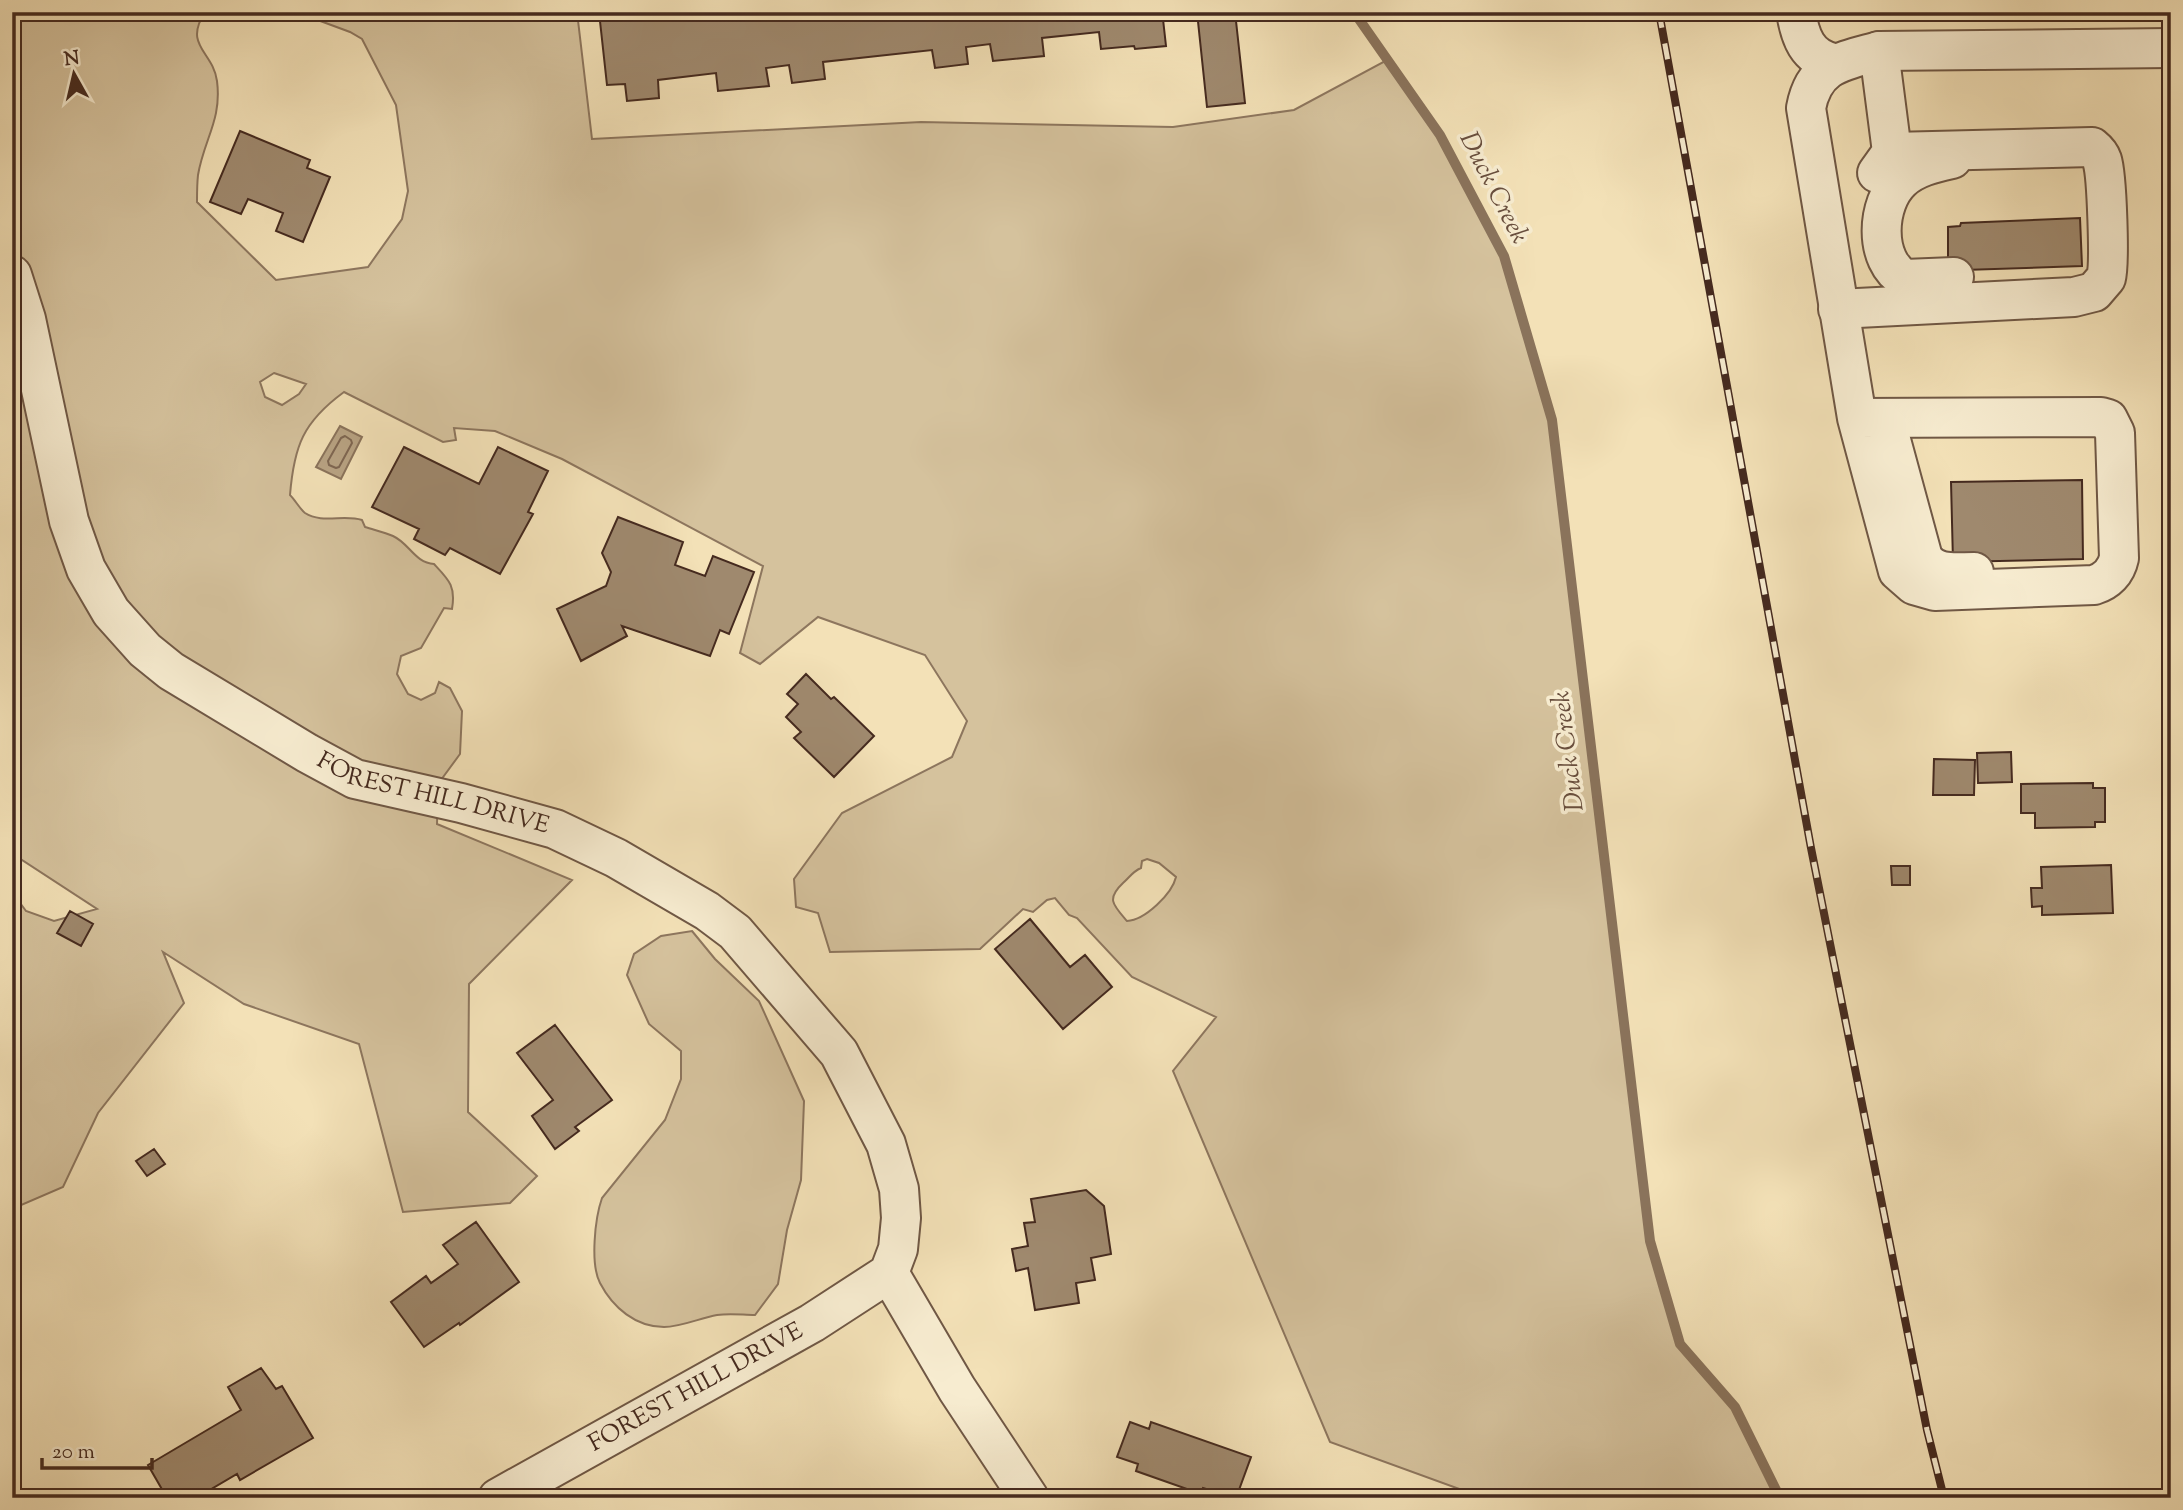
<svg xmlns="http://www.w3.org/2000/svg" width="2183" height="1510" font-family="'Sorts Mill Goudy',serif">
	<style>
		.green { fill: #d5c29d; stroke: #8d765e; stroke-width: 2; fill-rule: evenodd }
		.water { fill: #b8a383; stroke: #8a735b; stroke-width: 2 }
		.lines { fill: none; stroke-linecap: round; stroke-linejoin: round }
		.shore { stroke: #7e6651; stroke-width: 2 }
		.stream { stroke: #8a735b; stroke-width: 10 }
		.building { fill: #9f896e; stroke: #452a1f; stroke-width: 2 }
		.minor-casing { stroke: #705845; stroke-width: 42 }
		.minor { stroke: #f7ecd0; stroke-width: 38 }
		.rail-casing { stroke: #452a1f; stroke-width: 8 }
		.rail { stroke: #f7ecd0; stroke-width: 5; stroke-dasharray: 16; stroke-linecap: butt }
		.labels { text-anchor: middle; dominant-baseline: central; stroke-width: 7; stroke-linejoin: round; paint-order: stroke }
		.street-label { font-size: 24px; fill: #452a1f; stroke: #f7ecd0 }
		.water-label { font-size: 26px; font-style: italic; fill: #684e3d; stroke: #f7ecd0 }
	</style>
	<rect width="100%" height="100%" fill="#f3e1b7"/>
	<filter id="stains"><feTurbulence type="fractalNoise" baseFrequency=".00286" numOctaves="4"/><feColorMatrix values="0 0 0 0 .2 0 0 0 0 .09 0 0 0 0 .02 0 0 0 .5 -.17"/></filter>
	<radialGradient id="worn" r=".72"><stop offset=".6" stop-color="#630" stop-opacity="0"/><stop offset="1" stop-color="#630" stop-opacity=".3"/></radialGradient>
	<path class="green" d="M12,12H205C183,46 213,51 217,81C222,120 204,139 198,175C197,184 197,193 197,202L276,280L368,267L402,219L408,191L396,105L362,39L350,32L296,12H577L592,139L921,122L1173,127L1294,110L1387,60L1440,135L1504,256L1552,420L1650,1241L1680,1344L1735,1407L1780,1498H1484L1330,1442L1173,1071L1216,1017L1132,977L1077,918L1069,915L1055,898L1047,900L1033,912L1023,909L980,949L830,952L818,913L796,907L794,879L842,813L952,757L967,721L925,655L818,617L760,664L740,653L763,566L562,459L495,431L454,428L456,440L443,442L344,392C303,422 294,446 290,495C295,500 300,509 305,513C322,524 344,514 362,520L365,527C374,530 384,532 393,536C409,543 415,563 434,564C449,580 456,586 452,609L444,608L421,648L401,656L397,674L408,694L421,700L435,693L439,682L450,688L462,711L460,754L438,784L437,824L572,880L469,984L468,1112L537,1176L510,1203L403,1212L359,1044L244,1004L163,952L184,1003L98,1113L63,1187L12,1209V892L26,911L54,921L97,909L16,856L12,847ZM274,373L306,384L299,394L282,405L265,397L260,382ZM1147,859L1159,863L1176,877C1172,894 1145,920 1127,921C1113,905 1106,899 1123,883C1130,877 1132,872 1141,868L1142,861Z
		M692,931L715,959L759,1001L804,1101L801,1180L787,1230L778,1284L755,1315C743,1315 730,1313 717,1315C700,1318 681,1327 664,1327C636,1327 613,1308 600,1283C590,1264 595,1218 602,1198L665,1120L681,1079V1051L649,1024L627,975L634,954L661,936Z"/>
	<path class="water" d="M340,426L362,437L341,479L316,467Z"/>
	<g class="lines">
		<path class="shore" d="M345,436L351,440L352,443L339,467L336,468L329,465L328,461L341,438Z"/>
		<path class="stream" d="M1354,12L1440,135L1504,256L1552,420L1650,1241L1680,1344L1735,1407L1780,1498"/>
	</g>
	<path class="building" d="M599,12H1166L1167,18L1163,19L1166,46L1135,49L1134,46L1101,49L1099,32L1042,38L1044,56L993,61L990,44L966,47L968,64L935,68L932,50L823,62L825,79L792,83L789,65L766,68L769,86L718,91L716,73L658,80L659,98L627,101L625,84L607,85Z
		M1197,12H1235L1245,103L1207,107Z
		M240,131L310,160L307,168L330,177L303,242L276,231L283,213L248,199L241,214L210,202Z
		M2080,218L2082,266L1964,270V260L1948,261V227L1960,226L1961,223Z
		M404,447L479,484L498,447L548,471L528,512L533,514L500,574L450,548L445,555L414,539L419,529L372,507Z
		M2082,480L2083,559L1953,562L1951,482Z
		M618,517L683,542L675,565L705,576L713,556L754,572L729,634L720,630L710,656L622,626L627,636L581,661L557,609L606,586L611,572L602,553Z
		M806,674L831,699L834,697L874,736L834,777L794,738L801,732L786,717L798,704L787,694Z
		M2011,752L2012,782L1978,783L1977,753Z
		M1934,759L1975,760L1974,795H1933Z
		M2093,783V788H2105V822H2095V827L2035,828V813H2021V784Z
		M2111,865L2113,913L2042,915V906L2032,907L2031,888H2042L2041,867Z
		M1891,866H1910V885H1892Z
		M70,911L93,924L81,946L57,933Z
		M1030,919L1070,967L1085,955L1112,987L1063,1029L995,949Z
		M555,1025L612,1100L575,1127L579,1131L555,1149L532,1116L553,1100L517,1053Z
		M154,1149L165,1164L147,1176L136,1161Z
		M1086,1190L1104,1206L1111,1254L1091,1258L1095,1280L1076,1283L1079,1303L1035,1310L1028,1268L1016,1271L1012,1249L1028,1246L1024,1223L1035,1222L1031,1199Z
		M476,1222L519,1282L460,1325L459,1323L424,1347L391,1302L426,1276L431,1283L458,1264L443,1245Z
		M261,1368L276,1389L282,1386L313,1438L240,1480L237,1474L196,1498H167L148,1465L241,1410L228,1387Z
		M1130,1422L1149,1429L1151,1422L1251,1457L1236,1498L1203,1488L1201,1494L1136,1471L1138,1464L1117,1457Z"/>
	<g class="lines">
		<defs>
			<g id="minor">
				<path d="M1796,12C1800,37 1807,57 1833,63"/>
				<path d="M1952,159C1934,163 1915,167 1901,180C1876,203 1873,261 1905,279L1954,277"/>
				<path d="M1877,173L1892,152L1879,51"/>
				<path id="s1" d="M12,275L26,319L69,521L86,569L111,612L145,650L171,671L307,753L355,779L461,803L555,829L616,858L707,911L735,932L839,1053L886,1144L899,1189L901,1218L898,1249L889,1273L812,1323L498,1498"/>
				<path d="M1838,309L2074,297L2094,292L2106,278C2110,264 2107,175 2102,160C2100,154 2097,151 2092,147L1892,152"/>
				<path d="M1857,418L2101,417L2108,419L2115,433L2119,558C2116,572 2107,581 2094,585L1935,591L1914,585L1898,571L1857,418L1806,108C1814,64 1843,61 1879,51L2171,48"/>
				<path d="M1885,418L1923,558C1936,576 1954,572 1974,572"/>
				<path d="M889,1273L957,1389L1029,1498"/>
			</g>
		</defs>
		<use href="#minor" class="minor-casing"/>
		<use href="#minor" class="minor"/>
		<defs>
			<path id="rail" d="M1659,12L1811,848L1927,1430L1944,1498"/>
		</defs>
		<use href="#rail" class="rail-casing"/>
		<use href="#rail" class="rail"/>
	</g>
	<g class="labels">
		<g class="street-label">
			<text stroke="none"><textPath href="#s1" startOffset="730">FOREST HILL DRIVE</textPath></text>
			<text transform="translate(696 1388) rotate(-29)">FOREST HILL DRIVE</text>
		</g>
		<g class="water-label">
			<text transform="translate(1493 188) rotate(63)">Duck Creek</text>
			<text transform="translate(1569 751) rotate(-97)">Duck Creek</text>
		</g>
	</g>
	<rect width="2183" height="1510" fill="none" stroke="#f3e1b7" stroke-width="42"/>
	<rect x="14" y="14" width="2155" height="1482" fill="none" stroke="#452a1f" stroke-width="3.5"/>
	<rect x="21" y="21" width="2141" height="1468" fill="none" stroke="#452a1f" stroke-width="2"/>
	<g transform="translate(74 74) rotate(352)" stroke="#f7ecd0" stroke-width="5" paint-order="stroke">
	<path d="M0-5L12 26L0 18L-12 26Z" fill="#452a1f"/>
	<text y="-10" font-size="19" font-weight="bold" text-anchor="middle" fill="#452a1f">N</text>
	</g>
	<path d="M42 1458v10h110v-10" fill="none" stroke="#452a1f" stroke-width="3.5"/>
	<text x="52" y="1458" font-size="21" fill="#452a1f" stroke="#f7ecd0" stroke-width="5" paint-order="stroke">20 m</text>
	<rect width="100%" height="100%" filter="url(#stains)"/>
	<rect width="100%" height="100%" fill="url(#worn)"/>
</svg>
